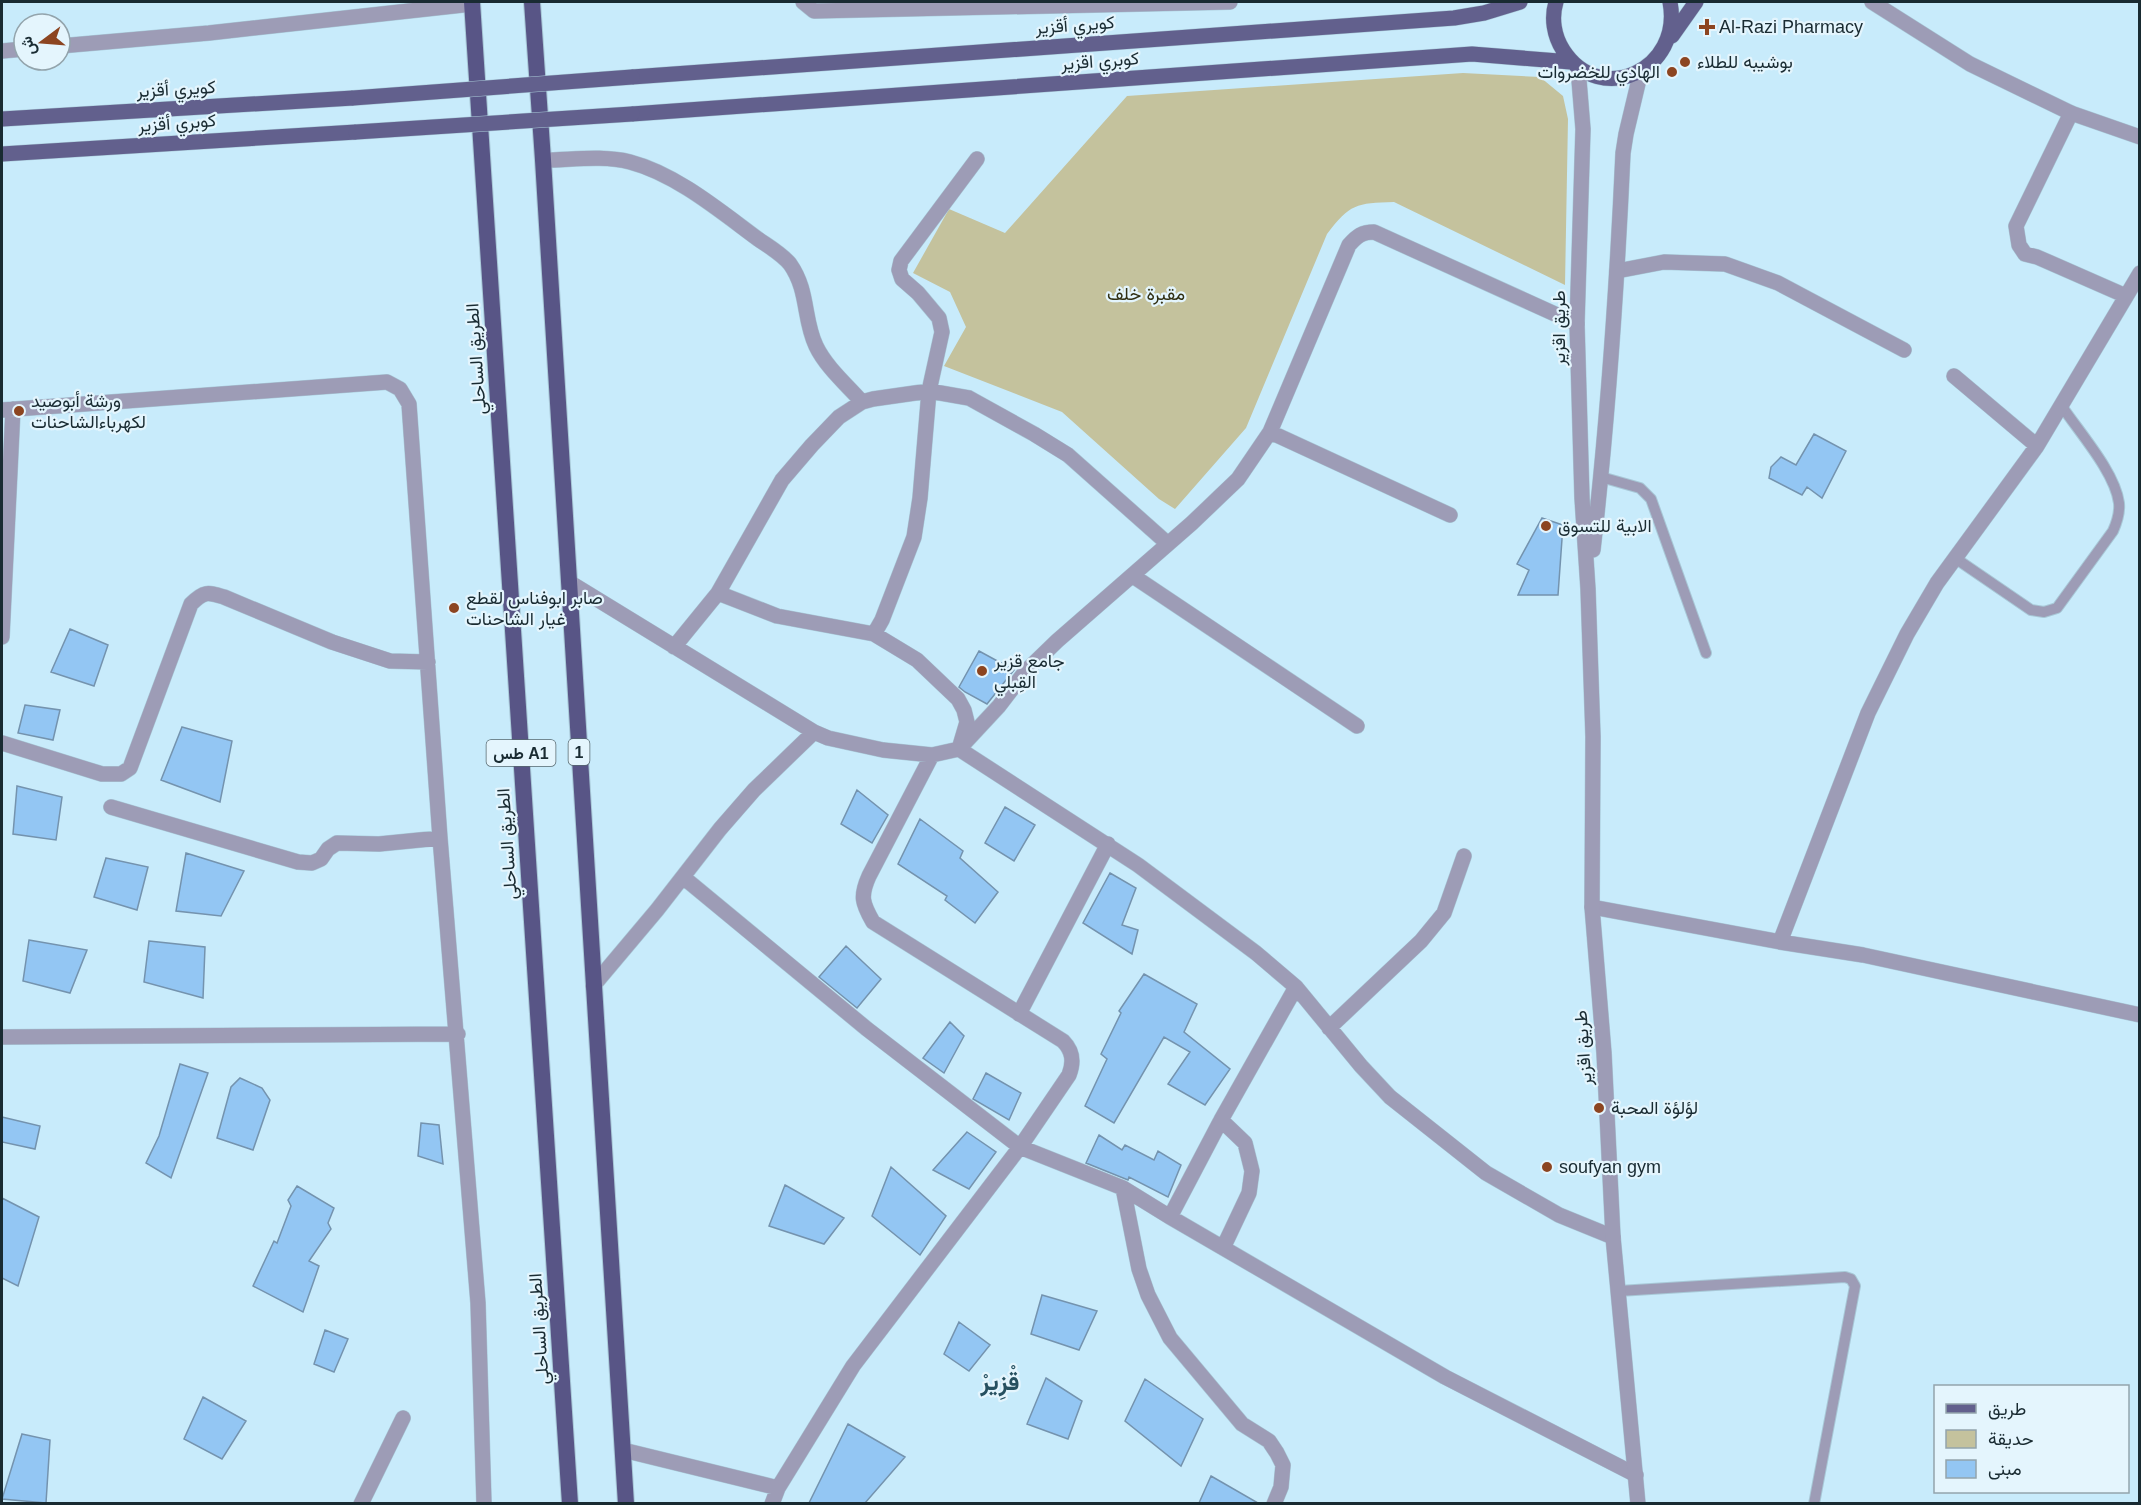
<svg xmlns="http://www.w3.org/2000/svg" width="2141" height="1505" font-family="Helvetica,Vazirmatn,sans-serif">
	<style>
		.green { fill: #c4c29d }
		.building { fill: #93c6f3; stroke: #7493ae; stroke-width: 1.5 }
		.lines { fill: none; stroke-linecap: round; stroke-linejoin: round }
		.service-casing { stroke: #a8c8d7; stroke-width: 12 }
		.minor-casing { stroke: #a8c8d7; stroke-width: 16 }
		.tertiary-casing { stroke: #a8c8d7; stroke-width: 16 }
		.primary-casing { stroke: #a8c8d7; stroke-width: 16 }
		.trunk-casing { stroke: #a8c8d7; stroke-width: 18 }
		.service { stroke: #9d9cb6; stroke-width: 10 }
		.minor { stroke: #9d9cb6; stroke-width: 15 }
		.tertiary { stroke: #9d9cb6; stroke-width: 15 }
		.primary { stroke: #62608d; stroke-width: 15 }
		.trunk { stroke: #585586; stroke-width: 16 }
		.primary-bridge-casing { stroke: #a8c8d7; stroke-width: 16; stroke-linecap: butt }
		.primary-bridge { stroke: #62608d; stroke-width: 15 }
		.poi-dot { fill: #8c4521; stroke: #e4f5fd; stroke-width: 2 }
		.labels { text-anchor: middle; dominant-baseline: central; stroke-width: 4.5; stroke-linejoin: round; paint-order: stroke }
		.shield { fill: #e4f5fd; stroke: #56686f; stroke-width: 1.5 }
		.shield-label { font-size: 16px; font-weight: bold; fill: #192b32 }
		.street-label { font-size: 18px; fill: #192b32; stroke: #e4f5fd }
		.poi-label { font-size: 18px; fill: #192b32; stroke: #e4f5fd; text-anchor: start }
		.park-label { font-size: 18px; fill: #302f12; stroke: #e4f5fd }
		.district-label { font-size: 24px; font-weight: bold; fill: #265060; stroke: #e4f5fd }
	</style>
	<rect width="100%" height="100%" fill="#c8ebfb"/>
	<path class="green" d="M1463,73L1540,77L1563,96L1568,119L1565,285L1394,202C1356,203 1350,204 1327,234L1246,428L1175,509L1159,499L1062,412L944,366L966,327L950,292L913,273L949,209L1005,233L1127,96Z"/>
	<path class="building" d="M1814,434L1846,451L1822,498L1807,487L1802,495L1769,478L1771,467L1781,457L1796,465Z
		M1542,518L1563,525L1558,595H1518L1529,570L1517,564Z
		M70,629L108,645L94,686L51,672Z
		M979,651L1014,670L987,704L965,692L959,687Z
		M25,705L60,710L53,740L18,733Z
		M182,727L232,741L220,802L161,780Z
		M17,786L62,797L56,840L13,834Z
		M857,790L888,815L872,843L841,824Z
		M1005,807L1035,825L1014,861L985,843Z
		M920,819L963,851L960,858L998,892L975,923L945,900L947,896L898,864Z
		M186,853L244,871L221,916L176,911Z
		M106,858L148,867L137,910L94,897Z
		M1110,873L1136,888L1122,925L1138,930L1132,954L1083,923Z
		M29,940L87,950L70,993L23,981Z
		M149,941L205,947L203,998L144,982Z
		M846,946L881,979L857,1008L819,977Z
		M1144,974L1197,1004L1184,1032L1230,1069L1205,1105L1168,1084L1190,1052L1164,1037L1114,1123L1085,1106L1107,1059L1101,1054L1121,1013L1119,1011Z
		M950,1022L964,1036L944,1073L923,1058Z
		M180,1064L208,1073L171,1178L146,1163L159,1136Z
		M986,1073L1021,1093L1009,1120L973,1099Z
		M240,1078L262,1088L270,1100L253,1150L217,1138L231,1087Z
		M2,1117L40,1126L35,1149L2,1142Z
		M421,1123L439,1125L443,1164L418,1156Z
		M967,1132L996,1152L969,1189L933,1170Z
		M1099,1135L1122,1150L1125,1145L1154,1160L1158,1151L1181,1165L1168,1197L1129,1177L1128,1180L1086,1163Z
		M891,1167L946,1216L920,1255L872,1216Z
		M785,1185L844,1218L824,1244L769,1226Z
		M297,1186L334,1208L328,1223L331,1229L309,1261L319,1266L303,1312L253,1286L274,1241L277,1243L291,1206L288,1200Z
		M2,1198L39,1217L18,1286L2,1278Z
		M1042,1295L1097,1311L1079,1350L1031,1334Z
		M959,1322L990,1345L969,1371L944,1354Z
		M325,1330L348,1339L334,1372L314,1364Z
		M1046,1378L1082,1401L1068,1439L1027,1424Z
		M1145,1379L1203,1419L1181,1466L1125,1421Z
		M203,1397L246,1421L222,1459L184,1439Z
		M848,1424L905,1457L865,1503H809Z
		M22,1434L50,1440L46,1503L2,1499Z
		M1211,1476L1258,1503H1199Z"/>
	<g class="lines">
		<defs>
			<path id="service" d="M1601,477L1640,488L1651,499L1706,653
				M1955,558L2031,610L2044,612L2057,608L2113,531C2117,522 2120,513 2119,503C2115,472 2079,432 2061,405
				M1619,1291L1845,1277L1851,1279L1855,1286L1814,1504"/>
			<path id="minor" d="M803,2L814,11L1230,2
				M60,46L209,33L472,4
				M2,51L24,49
				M2071,113L2016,226L2019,245L2025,254L2037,257L2126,296
				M543,160C571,160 602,155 630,162C676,174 720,211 758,239C768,246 782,254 790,264C809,291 803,319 816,346C826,367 847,385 862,402
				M1617,271L1664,262L1725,264L1778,283L1904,350
				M1954,376L2037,446
				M2,410L387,382L400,389L409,404L440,838L478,1303L484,1504
				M1270,432L1450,515
				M1133,576L1357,726
				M569,582L814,732L828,738L883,750L932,755L959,749L999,706L1025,672L1057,641L1192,523L1238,479L1270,432L1349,245C1357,236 1362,232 1374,232L1577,324
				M718,593L777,616L874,634L917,660L958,699L964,710L967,722L959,749
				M874,634L882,620L914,537L920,498L929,391L942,332L939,318L918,293L902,279L899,270L901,261L977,159
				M2,637L13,409
				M674,647L718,593L782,480L812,445L839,417L862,402L873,399L929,391L969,398L1034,434L1068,455L1167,543
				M2,743L102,774H121L130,768L191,604C204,591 207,592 224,597L332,642L390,661L428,662
				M959,749L1138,865L1256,953L1296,987L1361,1066L1390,1097L1486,1173L1559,1215L1613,1237
				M111,807L298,862L312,863L321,859L328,849L337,843L379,844L440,838
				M683,877L867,1029L1020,1147L1123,1188L1170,1217L1445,1377L1636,1475
				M1592,907L1780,942L1863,955L2140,1015
				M1780,942L1868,713L1907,634L1937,583L2037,446L2140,273
				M593,986L657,910L720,829L754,790L814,732
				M1019,1014L1108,844
				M1329,1028L1421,941L1444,913L1464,856
				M2,1037L458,1034
				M1221,1120L1245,1143L1252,1171L1249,1193L1223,1248
				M1123,1188L1139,1269L1148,1295L1170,1338L1242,1424L1269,1441L1277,1453L1283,1465L1281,1487L1274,1504
				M1170,1217L1221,1120L1296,987
				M623,1450L778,1488
				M361,1504L403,1418
				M772,1504L778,1488L853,1366L1020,1147L1069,1075C1074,1062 1073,1051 1063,1041L873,922C862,903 860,896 869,876L932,755"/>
			<path id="tertiary" d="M1872,2L1970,64L2071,113L2140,137
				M1578,68L1583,129L1577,324L1582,498L1588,589L1593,737L1592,907L1604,1053L1613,1237L1638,1504
				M1593,550C1608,418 1617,286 1623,153L1626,134L1641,71"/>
			<path id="primary" d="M1556,2C1551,18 1554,36 1563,50C1600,108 1683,70 1670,2
				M1672,36L1696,2
				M632,77L1454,18L1484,13L1520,2
				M632,114L1472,54L1571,62
				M2,119L353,98
				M2,154L356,132"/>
			<path id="trunk" d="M472,2L570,1504
				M532,2L543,160L626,1504"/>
		</defs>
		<use href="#service" class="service-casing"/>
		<use href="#minor" class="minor-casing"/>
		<use href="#tertiary" class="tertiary-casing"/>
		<use href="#primary" class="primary-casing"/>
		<use href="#trunk" class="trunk-casing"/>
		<use href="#service" class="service"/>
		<use href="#minor" class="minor"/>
		<use href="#tertiary" class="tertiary"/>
		<use href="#primary" class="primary"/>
		<use href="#trunk" class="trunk"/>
		<defs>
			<path id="primary-bridge" d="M353,98L632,77
				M356,132L632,114"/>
		</defs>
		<use href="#primary-bridge" class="primary-bridge-casing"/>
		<use href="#primary-bridge" class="primary-bridge"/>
	</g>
	<g class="poi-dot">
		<path d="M1704 18h6v6h6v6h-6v6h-6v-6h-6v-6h6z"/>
		<circle cx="1685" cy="62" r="6"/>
		<circle cx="1672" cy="72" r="6"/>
		<circle cx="19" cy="411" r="6"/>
		<circle cx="1546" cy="526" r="6"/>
		<circle cx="454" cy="608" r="6"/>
		<circle cx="982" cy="671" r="6"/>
		<circle cx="1599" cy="1108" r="6"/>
		<circle cx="1547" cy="1167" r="6"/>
	</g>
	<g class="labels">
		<g class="shield">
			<rect x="568.5" y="739" width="21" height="26" rx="4.5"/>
			<rect x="486.5" y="740" width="69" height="26" rx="4.5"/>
		</g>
		<g class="shield-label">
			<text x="579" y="752">1</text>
			<text x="521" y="753">طس A1</text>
		</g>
		<g class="street-label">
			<text transform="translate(1075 25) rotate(-4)">كويري أقزير</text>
			<text transform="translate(1100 61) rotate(-4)">كوبري اقزير</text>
			<text transform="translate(176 89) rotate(-3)">كويري أقزير</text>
			<text transform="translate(177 123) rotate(-4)">كوبري أقزير</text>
			<text transform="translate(1559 328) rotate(-90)">طريق اقزير</text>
			<text transform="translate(476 359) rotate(-94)">الطريق الساحلي</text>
			<text transform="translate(507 844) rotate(-94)">الطريق الساحلي</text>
			<text transform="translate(1583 1048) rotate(-94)">طريق اقزير</text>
			<text transform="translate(539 1329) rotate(-94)">الطريق الساحلي</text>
		</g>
		<g class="poi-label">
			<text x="1719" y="27">Al-Razi Pharmacy</text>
			<text x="1697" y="62">بوشيبه للطلاء</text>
			<text x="1660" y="72" text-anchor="end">الهادي للخضروات</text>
			<text x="31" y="401">ورشة أبوصيد<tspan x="31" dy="21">لكهرباءالشاحنات</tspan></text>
			<text x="1558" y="526">الابية للتسوق</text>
			<text x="466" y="598">صابر ابوفناس لقطع<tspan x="466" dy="21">غيار الشاحنات</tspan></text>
			<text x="994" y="661">جامع قزير<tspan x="994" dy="21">القِبلي</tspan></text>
			<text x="1611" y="1108">لؤلؤة المحبة</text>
			<text x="1559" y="1167">soufyan gym</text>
		</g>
		<g class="park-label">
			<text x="1146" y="294">مقبرة خلف</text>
		</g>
		<g class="district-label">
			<text x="1000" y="1381">قْزِيرْ</text>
		</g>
	</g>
	<rect width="2141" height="1505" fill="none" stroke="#192b32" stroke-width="6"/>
	<rect x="1934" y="1385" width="195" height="108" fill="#e4f5fd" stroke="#93a4ac" stroke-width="1.5"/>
	<rect x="1946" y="1404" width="30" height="9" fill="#62608d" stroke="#93a4ac" stroke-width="1.5"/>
	<text x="1988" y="1415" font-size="18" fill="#192b32">طريق</text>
	<rect x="1946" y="1430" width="30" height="18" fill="#c4c29d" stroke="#93a4ac" stroke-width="1.5"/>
	<text x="1988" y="1445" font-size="18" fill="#192b32">حديقة</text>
	<rect x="1946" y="1460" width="30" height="18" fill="#93c6f3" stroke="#93a4ac" stroke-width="1.5"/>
	<text x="1988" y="1475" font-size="18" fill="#192b32">مبنى</text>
	<g transform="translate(42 42) rotate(254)"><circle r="28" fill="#e4f5fd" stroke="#93a4ac" stroke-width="1.5"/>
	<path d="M0-4.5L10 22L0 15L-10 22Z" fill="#8c4521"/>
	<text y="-9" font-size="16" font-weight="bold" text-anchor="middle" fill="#192b32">ش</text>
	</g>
</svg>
